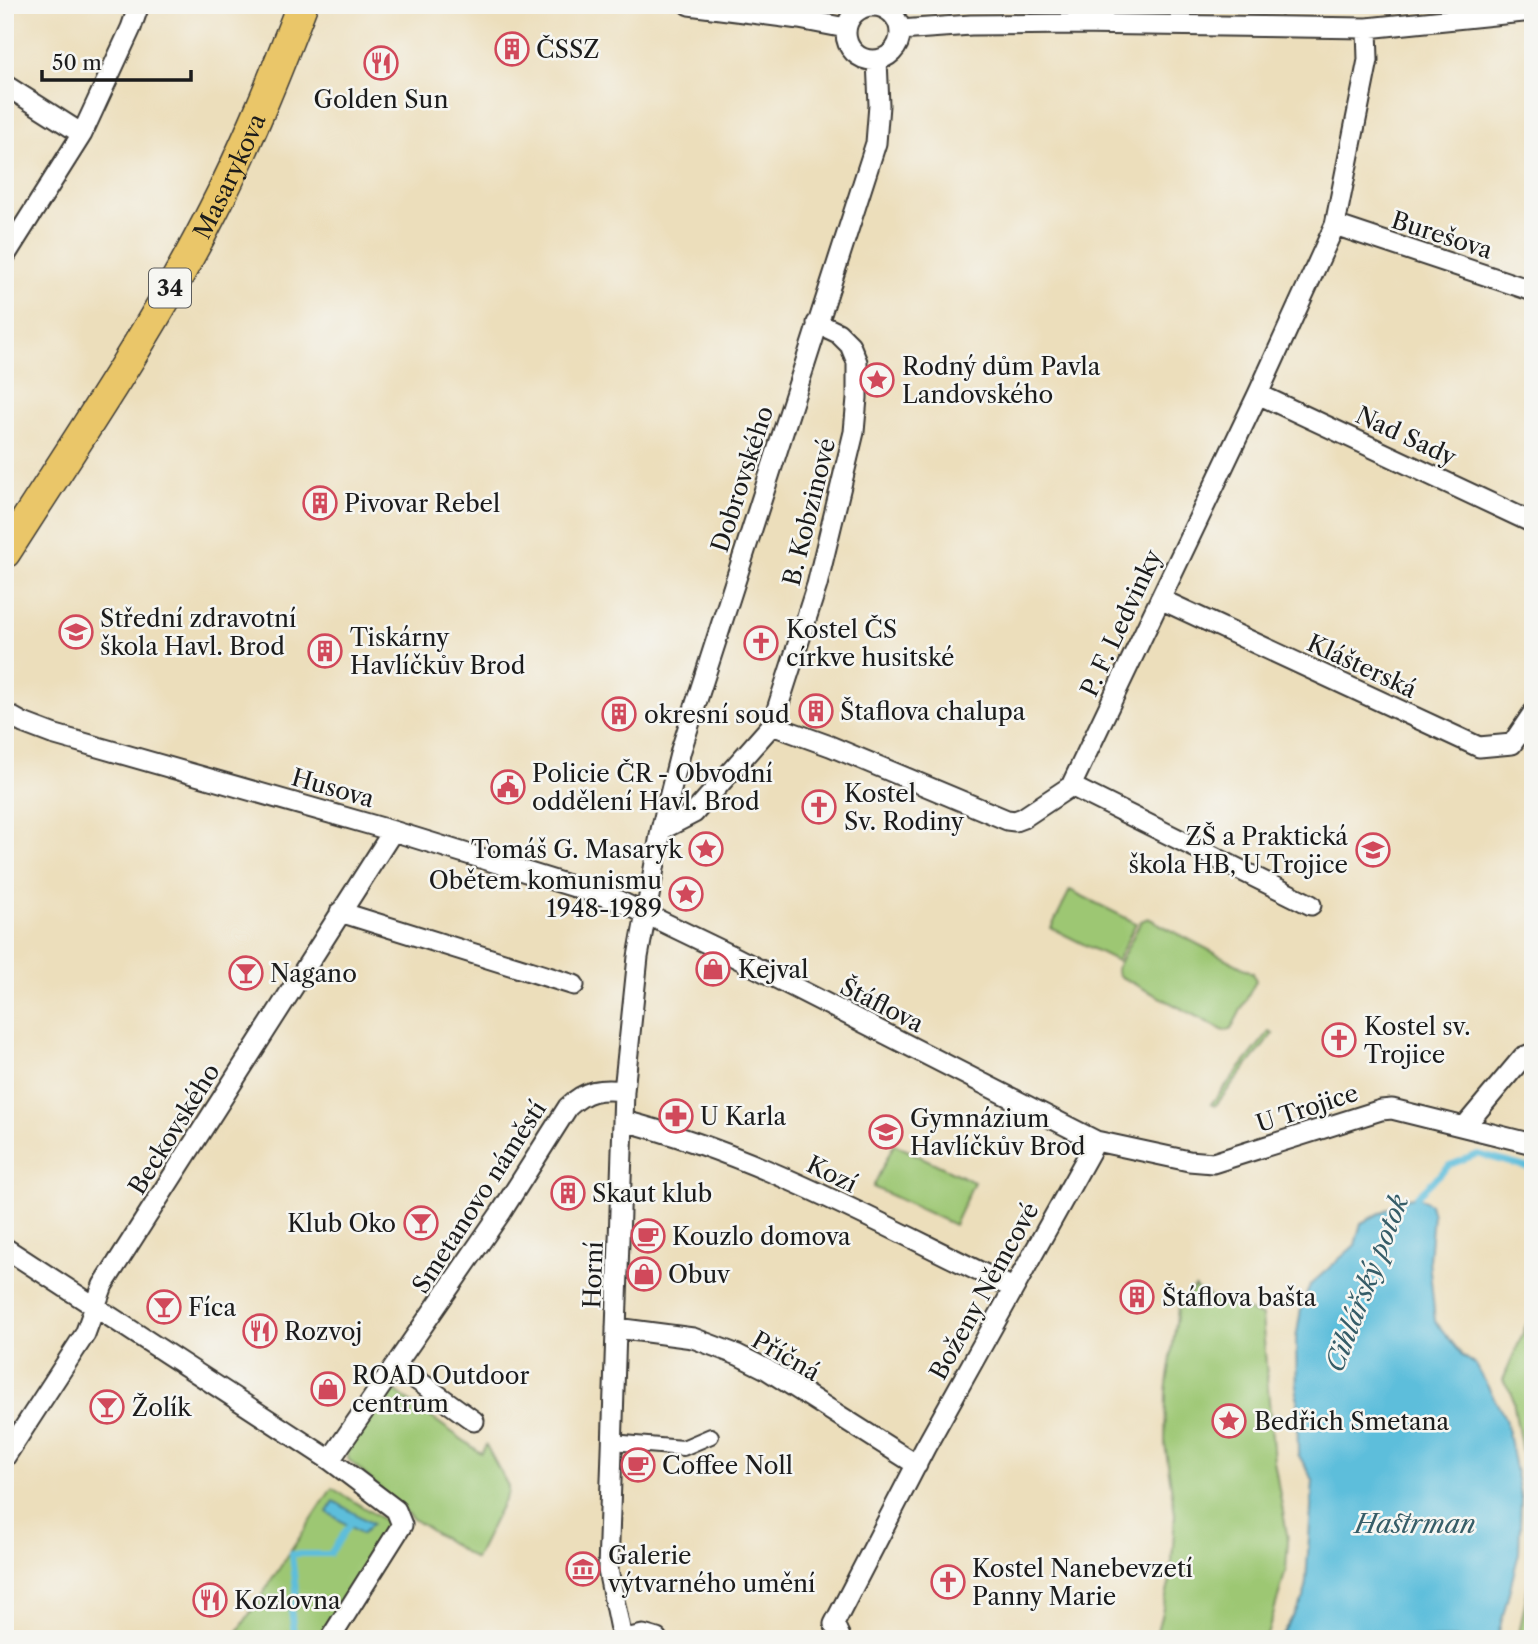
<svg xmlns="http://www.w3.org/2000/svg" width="1538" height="1644" font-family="'Libre Caslon Text',serif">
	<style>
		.green { fill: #9dc773; stroke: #5c7248; stroke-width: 2 }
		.water { fill: #5dbedb; stroke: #3c6d7c; stroke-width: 2 }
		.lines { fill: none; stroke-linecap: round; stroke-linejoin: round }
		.stream { stroke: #5dbedb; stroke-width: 6 }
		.pedestrian-casing { stroke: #3b3934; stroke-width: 18 }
		.minor-casing { stroke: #3b3934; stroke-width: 23 }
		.primary-casing { stroke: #3b3934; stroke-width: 33 }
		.pedestrian { stroke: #fff; stroke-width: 14 }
		.minor { stroke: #fff; stroke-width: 19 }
		.primary { stroke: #eac669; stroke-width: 30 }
		.labels { text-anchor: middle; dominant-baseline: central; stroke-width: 5; stroke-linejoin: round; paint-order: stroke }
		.shield { fill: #f6f6f2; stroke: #5d5d5c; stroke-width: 2 }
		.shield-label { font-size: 23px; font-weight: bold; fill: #1c1c1c }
		.poi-label { font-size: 24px; fill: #1c1c1c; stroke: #f6f6f2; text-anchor: start }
		.street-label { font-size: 24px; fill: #1c1c1c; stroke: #f6f6f2 }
		.water-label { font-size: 26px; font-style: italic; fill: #365d68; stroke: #f6f6f2 }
	</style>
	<rect width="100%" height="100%" fill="#f6f6f2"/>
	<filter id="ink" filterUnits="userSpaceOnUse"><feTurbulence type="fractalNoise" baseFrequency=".0143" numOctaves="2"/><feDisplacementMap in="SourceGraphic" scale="14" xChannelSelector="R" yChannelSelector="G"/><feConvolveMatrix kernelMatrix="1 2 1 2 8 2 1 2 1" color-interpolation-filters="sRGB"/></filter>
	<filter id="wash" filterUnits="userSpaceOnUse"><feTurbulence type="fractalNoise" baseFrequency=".00686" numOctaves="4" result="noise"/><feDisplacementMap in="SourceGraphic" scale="28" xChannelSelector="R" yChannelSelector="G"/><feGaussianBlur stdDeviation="1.57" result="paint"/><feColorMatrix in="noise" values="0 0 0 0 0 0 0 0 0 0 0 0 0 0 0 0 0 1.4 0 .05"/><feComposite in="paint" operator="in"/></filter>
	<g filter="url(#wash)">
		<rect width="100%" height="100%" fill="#ecdebb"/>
		<path class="green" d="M675 894a12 12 0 1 1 24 0a12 12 0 1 1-24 0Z
			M1070,890L1136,923L1117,961L1051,928Z
			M1148,918L1253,973L1256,981L1231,1029L1224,1031L1119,976L1116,969L1141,921Z
			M1269,1032L1273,1034L1215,1106L1211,1104Z
			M894,1144L974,1182L954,1225L873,1187Z
			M1195,1287L1199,1292L1262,1316L1274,1461L1288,1540L1286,1570L1266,1639H1155L1171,1577L1175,1514L1165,1444L1166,1391L1178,1309Z
			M1533,1309V1475L1522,1453L1512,1394L1503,1380Z
			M388,1386L481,1453L486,1445L508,1486V1492L475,1559L413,1519L348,1459V1448Z
			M332,1488L392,1525L322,1639H233Z
			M1533,1562V1639H1518Z"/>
		<path class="water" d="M1417,1196L1430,1204L1433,1215L1429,1260L1435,1321L1463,1356L1476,1365L1505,1418L1521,1499L1519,1553L1497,1639H1279L1304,1598L1306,1581L1313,1480L1298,1454L1296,1339L1302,1303L1311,1284L1355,1245L1361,1223L1408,1198Z
			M334,1501L372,1524L362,1534L327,1512Z"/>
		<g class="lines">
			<path class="stream" d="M1415,1202L1417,1196L1450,1165L1478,1154L1533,1169
				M295,1639L291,1610L297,1600L292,1554H330L352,1521"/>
		</g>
	</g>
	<g filter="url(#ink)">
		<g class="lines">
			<defs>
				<path id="pedestrian" d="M612,1442L683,1448L711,1436"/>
				<path id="minor" d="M689,5L799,19L846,28
					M846 33a27 27 0 1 1 54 0a27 27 0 1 1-54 0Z
					M1073,24L1086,5
					M900,30L971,25L1073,24L1367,28L1533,11
					M5,85L82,134
					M1335,225L1533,291
					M5,256L82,134L131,28L139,5
					M1258,394L1533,523
					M1160,599L1479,747L1512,744L1533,713
					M5,713L23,723L52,734L393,831L617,900L729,954L1096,1141L1189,1161L1213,1163L1381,1110L1392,1109L1533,1144
					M772,725L830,746L1007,820L1015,821L1023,818L1071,786L1258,394L1335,225L1368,60L1367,28
					M1071,786L1311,905
					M661,830L694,813L772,725L817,585L854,432L857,398V362L850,345L838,333L817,323
					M340,912L574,985
					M624,1121C761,1156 886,1227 1013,1288
					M1465,1126L1523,1057L1533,1053
					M5,1248L330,1460L396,1510L402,1525L330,1639
					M616,1328L693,1338L738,1355L766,1369L917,1465
					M396,1365L474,1421
					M5,1457L85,1334L103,1285L393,831
					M330,1460L502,1211L568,1107C586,1090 600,1088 624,1091
					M622,1639L608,1570L624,1091L638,957L661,830L681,750L876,143L879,105L877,60
					M625,1639L643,1635L657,1639
					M841,1639L834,1624L925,1448L1096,1141"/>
				<g id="primary">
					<path id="s1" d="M5,553C77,440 153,330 213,211C247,145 275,75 302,5"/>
				</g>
			</defs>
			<use href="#pedestrian" class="pedestrian-casing"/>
			<use href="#minor" class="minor-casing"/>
			<use href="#primary" class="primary-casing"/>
			<use href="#pedestrian" class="pedestrian"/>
			<use href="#minor" class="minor"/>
			<use href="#primary" class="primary"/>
		</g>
	</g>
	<defs>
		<symbol id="building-ring" viewBox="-11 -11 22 22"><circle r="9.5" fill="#f6f6f2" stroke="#d1495b" stroke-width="1.5"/><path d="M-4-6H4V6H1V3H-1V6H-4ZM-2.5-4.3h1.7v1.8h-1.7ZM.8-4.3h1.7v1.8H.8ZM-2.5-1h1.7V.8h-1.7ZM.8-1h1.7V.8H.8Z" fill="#d1495b"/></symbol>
		<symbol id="restaurant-ring" viewBox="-11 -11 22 22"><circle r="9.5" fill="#f6f6f2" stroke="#d1495b" stroke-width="1.5"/><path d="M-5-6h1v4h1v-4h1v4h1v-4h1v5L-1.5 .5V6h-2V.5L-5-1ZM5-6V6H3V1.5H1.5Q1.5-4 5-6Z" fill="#d1495b"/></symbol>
		<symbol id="sight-ring" viewBox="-11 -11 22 22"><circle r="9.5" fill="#f6f6f2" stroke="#d1495b" stroke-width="1.5"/><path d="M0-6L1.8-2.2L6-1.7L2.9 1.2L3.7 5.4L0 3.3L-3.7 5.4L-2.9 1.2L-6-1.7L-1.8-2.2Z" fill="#d1495b"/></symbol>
		<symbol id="school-ring" viewBox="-11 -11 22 22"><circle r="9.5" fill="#f6f6f2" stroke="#d1495b" stroke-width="1.5"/><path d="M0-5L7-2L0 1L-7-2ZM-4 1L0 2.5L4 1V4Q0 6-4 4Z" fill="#d1495b"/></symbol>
		<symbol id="church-ring" viewBox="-11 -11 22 22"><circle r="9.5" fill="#f6f6f2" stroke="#d1495b" stroke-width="1.5"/><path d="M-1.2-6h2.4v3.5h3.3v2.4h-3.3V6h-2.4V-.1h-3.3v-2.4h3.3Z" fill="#d1495b"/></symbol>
		<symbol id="civic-ring" viewBox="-11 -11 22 22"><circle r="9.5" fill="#f6f6f2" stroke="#d1495b" stroke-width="1.5"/><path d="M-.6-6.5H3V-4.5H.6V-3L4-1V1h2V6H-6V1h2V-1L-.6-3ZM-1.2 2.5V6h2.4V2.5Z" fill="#d1495b"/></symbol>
		<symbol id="shop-ring" viewBox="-11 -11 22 22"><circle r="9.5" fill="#f6f6f2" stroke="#d1495b" stroke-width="1.5"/><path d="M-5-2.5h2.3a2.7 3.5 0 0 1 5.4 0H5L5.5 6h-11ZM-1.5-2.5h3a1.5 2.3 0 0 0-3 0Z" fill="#d1495b"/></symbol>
		<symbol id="bar-ring" viewBox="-11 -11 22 22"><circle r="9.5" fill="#f6f6f2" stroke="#d1495b" stroke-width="1.5"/><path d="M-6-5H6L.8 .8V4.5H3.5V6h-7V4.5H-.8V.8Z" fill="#d1495b"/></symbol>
		<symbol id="pharmacy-ring" viewBox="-11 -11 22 22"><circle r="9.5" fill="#f6f6f2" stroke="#d1495b" stroke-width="1.5"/><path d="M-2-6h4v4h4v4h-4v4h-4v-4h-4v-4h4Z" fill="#d1495b"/></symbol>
		<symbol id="cafe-ring" viewBox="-11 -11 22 22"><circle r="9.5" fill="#f6f6f2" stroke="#d1495b" stroke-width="1.5"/><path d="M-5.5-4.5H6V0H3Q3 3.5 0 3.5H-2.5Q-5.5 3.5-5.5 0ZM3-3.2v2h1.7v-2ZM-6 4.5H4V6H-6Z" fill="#d1495b"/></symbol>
		<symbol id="museum-ring" viewBox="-11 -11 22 22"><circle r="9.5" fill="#f6f6f2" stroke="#d1495b" stroke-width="1.5"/><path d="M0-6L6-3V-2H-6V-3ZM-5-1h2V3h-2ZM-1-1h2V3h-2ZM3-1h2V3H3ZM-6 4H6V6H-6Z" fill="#d1495b"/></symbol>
	</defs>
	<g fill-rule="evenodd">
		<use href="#building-ring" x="493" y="30" width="38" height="38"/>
		<use href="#restaurant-ring" x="362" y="44" width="38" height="38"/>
		<use href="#sight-ring" x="858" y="361" width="38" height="38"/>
		<use href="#building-ring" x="301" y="484" width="38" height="38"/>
		<use href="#school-ring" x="57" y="613" width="38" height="38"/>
		<use href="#church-ring" x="742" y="624" width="38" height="38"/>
		<use href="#building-ring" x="306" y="632" width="38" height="38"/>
		<use href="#building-ring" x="797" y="692" width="38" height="38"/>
		<use href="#building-ring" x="600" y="695" width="38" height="38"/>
		<use href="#civic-ring" x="489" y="768" width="38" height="38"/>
		<use href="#church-ring" x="800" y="788" width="38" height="38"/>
		<use href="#sight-ring" x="687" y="830" width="38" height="38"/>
		<use href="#school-ring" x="1354" y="831" width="38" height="38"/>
		<use href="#sight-ring" x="667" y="875" width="38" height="38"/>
		<use href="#shop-ring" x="694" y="950" width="38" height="38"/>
		<use href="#bar-ring" x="227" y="954" width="38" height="38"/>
		<use href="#church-ring" x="1320" y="1021" width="38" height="38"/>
		<use href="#pharmacy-ring" x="657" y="1097" width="38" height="38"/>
		<use href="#school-ring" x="867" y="1113" width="38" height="38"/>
		<use href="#building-ring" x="549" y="1174" width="38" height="38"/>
		<use href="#bar-ring" x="402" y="1204" width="38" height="38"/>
		<use href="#cafe-ring" x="629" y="1217" width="38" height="38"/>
		<use href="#shop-ring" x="625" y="1255" width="38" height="38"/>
		<use href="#building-ring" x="1118" y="1278" width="38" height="38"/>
		<use href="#bar-ring" x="145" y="1288" width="38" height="38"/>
		<use href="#restaurant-ring" x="241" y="1312" width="38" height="38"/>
		<use href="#shop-ring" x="309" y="1370" width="38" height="38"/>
		<use href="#bar-ring" x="88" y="1388" width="38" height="38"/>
		<use href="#sight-ring" x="1210" y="1402" width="38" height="38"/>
		<use href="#cafe-ring" x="619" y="1446" width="38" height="38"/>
		<use href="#museum-ring" x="564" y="1550" width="38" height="38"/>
		<use href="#church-ring" x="929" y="1563" width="38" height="38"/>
		<use href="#restaurant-ring" x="191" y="1581" width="38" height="38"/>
	</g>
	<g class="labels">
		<rect class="shield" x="149" y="268.5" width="42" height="39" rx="5"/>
		<g class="shield-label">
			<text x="170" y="288">34</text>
		</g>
		<g class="poi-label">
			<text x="536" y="49">ČSSZ</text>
			<text x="381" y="99" text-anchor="middle">Golden Sun</text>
			<text x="902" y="366">Rodný dům Pavla<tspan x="902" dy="28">Landovského</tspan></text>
			<text x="344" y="503">Pivovar Rebel</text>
			<text x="100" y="618">Střední zdravotní<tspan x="100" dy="28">škola Havl. Brod</tspan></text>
			<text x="786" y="629">Kostel ČS<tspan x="786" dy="28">církve husitské</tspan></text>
			<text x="350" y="637">Tiskárny<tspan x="350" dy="28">Havlíčkův Brod</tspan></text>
			<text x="840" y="711">Štaflova chalupa</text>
			<text x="644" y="714">okresní soud</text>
			<text x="532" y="773">Policie ČR - Obvodní<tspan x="532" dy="28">oddělení Havl. Brod</tspan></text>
			<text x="844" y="793">Kostel<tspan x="844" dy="28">Sv. Rodiny</tspan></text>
			<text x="1348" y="836" text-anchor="end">ZŠ a Praktická<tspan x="1348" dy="28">škola HB, U Trojice</tspan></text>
			<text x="682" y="849" text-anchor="end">Tomáš G. Masaryk</text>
			<text x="662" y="880" text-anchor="end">Obětem komunismu<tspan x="662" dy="28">1948-1989</tspan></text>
			<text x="738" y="969">Kejval</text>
			<text x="270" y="973">Nagano</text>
			<text x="1364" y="1026">Kostel sv.<tspan x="1364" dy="28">Trojice</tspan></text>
			<text x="700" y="1116">U Karla</text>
			<text x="910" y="1118">Gymnázium<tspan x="910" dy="28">Havlíčkův Brod</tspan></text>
			<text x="592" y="1193">Skaut klub</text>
			<text x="396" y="1223" text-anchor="end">Klub Oko</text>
			<text x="672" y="1236">Kouzlo domova</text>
			<text x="668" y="1274">Obuv</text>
			<text x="1162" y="1297">Štáflova bašta</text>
			<text x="188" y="1307">Fíca</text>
			<text x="284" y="1331">Rozvoj</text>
			<text x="352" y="1375">ROAD Outdoor<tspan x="352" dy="28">centrum</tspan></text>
			<text x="132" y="1407">Žolík</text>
			<text x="1254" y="1421">Bedřich Smetana</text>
			<text x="662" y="1465">Coffee Noll</text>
			<text x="608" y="1555">Galerie<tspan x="608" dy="28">výtvarného umění</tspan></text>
			<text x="972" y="1568">Kostel Nanebevzetí<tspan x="972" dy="28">Panny Marie</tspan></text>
			<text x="234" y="1600">Kozlovna</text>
		</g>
		<g class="street-label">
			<text stroke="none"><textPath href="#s1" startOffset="439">Masarykova</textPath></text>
			<text transform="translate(1442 235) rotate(18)">Burešova</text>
			<text transform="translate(1406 436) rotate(25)">Nad Sady</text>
			<text transform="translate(742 479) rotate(-72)">Dobrovského</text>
			<text transform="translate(809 512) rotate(-76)">B. Kobzinové</text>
			<text transform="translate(1121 623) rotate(-65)">P. F. Ledvinky</text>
			<text transform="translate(1362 666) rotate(25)">Klášterská</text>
			<text transform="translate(333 788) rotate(16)">Husova</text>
			<text transform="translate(882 1005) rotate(27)">Štáflova</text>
			<text transform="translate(1307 1108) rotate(-18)">U Trojice</text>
			<text transform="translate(174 1129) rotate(-58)">Beckovského</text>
			<text transform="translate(832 1174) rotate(26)">Kozí</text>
			<text transform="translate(479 1197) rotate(-57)">Smetanovo náměstí</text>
			<text transform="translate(593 1275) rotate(-88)">Horní</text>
			<text transform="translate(984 1291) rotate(-61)">Boženy Němcové</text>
			<text transform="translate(786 1356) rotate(30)">Příčná</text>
		</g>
		<g class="water-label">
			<text transform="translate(1367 1283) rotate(-69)">Cihlářský potok</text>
			<text x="1415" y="1524">Hastrman</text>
		</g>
	</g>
	<rect width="1538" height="1644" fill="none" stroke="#f6f6f2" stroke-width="28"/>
	<path d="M42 70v10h149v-10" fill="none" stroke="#1c1c1c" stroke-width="3.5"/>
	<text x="52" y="70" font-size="21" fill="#1c1c1c" stroke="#f6f6f2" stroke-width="5" paint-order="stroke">50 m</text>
</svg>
